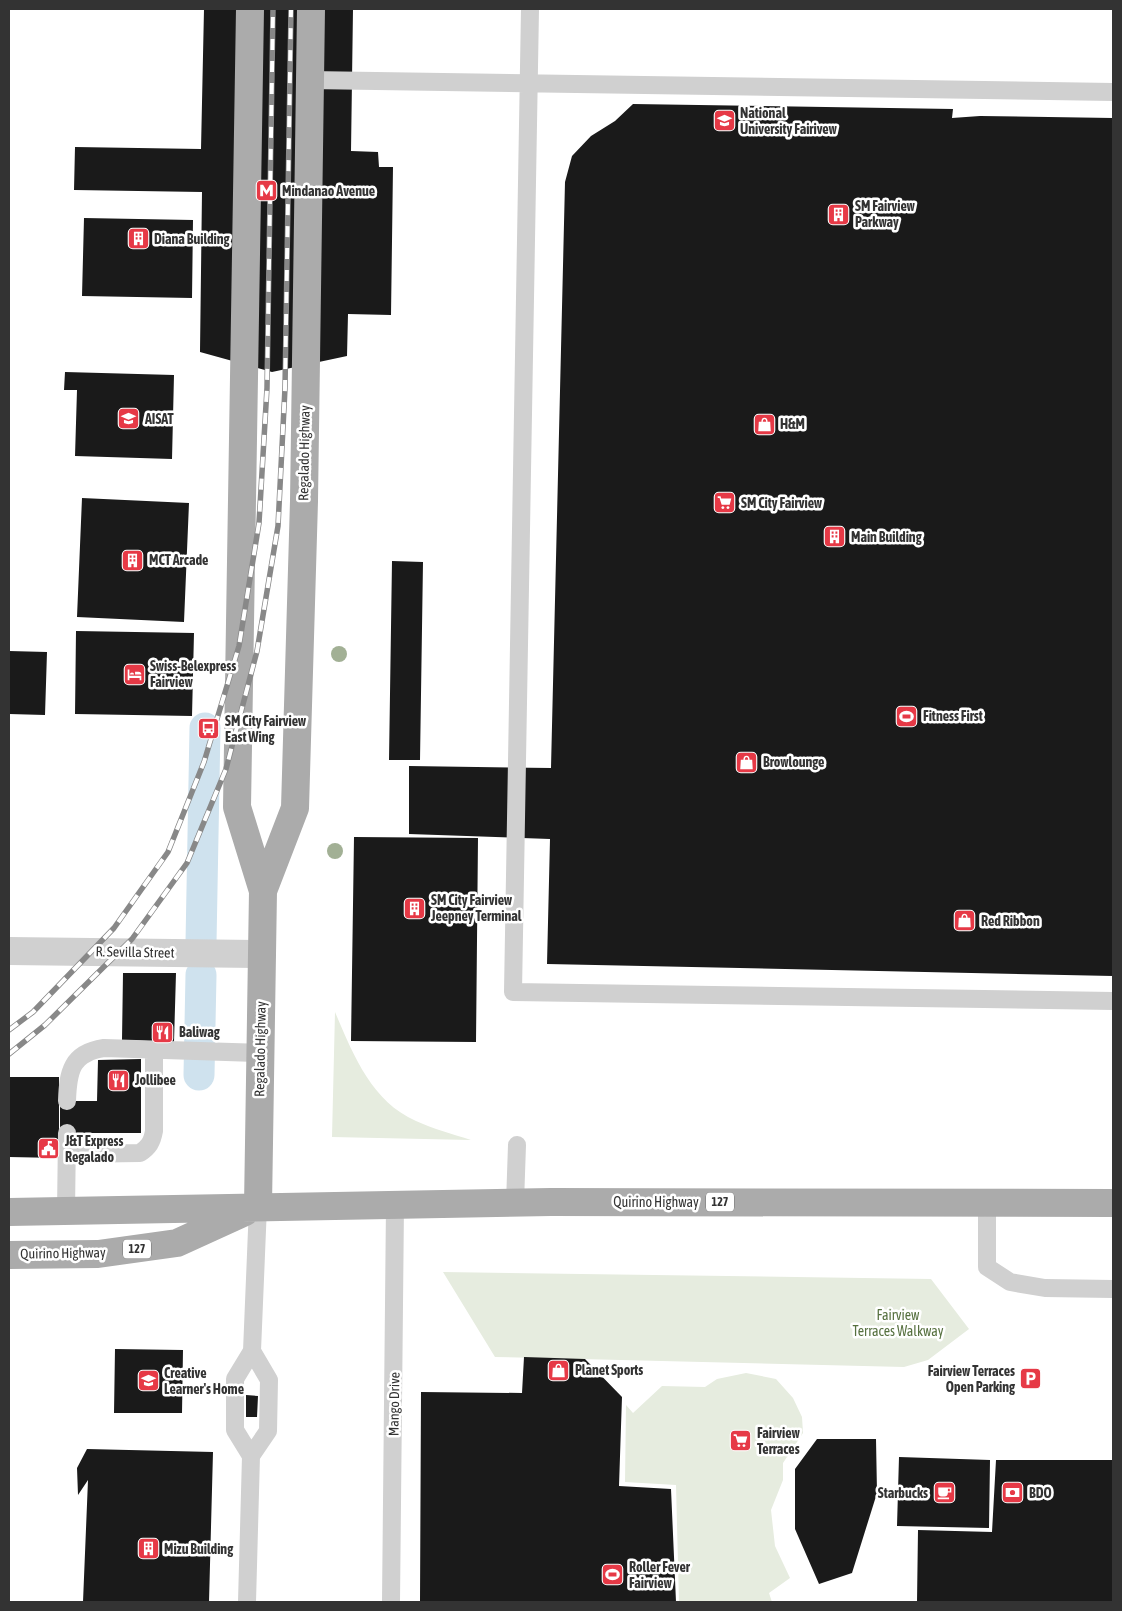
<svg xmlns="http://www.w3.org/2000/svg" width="1122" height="1611" font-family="'Asap Condensed',sans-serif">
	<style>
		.green { fill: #e6ecdf }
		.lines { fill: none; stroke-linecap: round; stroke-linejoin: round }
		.canal { stroke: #cfe2ee; stroke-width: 31 }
		.building { fill: #1a1a1a }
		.service { stroke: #d0d0d0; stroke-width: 18 }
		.minor { stroke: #d0d0d0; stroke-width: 28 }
		.primary { stroke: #ababab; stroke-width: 28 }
		.rail-casing { stroke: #888; stroke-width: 5.5 }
		.rail { stroke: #fff; stroke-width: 4; stroke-dasharray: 11; stroke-linecap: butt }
		.tree { fill: #a2b095 }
		.labels { text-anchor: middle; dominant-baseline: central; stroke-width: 5; stroke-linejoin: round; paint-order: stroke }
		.shield { fill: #fff; stroke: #707070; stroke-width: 1 }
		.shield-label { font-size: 12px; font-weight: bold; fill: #333 }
		.poi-label { font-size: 14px; font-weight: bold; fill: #333; stroke: #fff; text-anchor: start }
		.street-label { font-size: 14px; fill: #333; stroke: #fff }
		.park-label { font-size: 14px; fill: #56703f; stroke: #fff }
	</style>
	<rect width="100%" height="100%" fill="#fff"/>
	<path class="green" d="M335,1012C353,1054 371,1101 416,1121C433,1129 453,1134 471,1140L332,1137Z
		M443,1272L931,1279L969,1329L928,1360L904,1367L495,1357Z
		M746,1373L776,1379L793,1398L802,1417L803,1433L783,1463V1480L771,1510L775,1546L790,1578L769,1593L772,1602H679L676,1485L625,1482L626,1405L633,1413L662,1386L705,1387L717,1379Z"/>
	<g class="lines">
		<path class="canal" d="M201,943L205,728
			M199,1075L201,975"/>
	</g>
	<path class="building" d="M204,9H353L351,151L378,152L379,167H393L391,315L348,314L347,356L272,372L200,352L202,192L74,190L75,147L201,149Z
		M633,104L953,109L952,118L980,116L1113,118V976L547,964L550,839L409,834V766L551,768L565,182L572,156L591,136L615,121Z
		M84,218L193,220L192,298L82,296Z
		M65,372L174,375L172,459L75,456L77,390H64Z
		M82,498L189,503L184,622L77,617Z
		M392,561L423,562L420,760H389Z
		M76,631L194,633L192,716L75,714Z
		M9,651L47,652L45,715L9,714Z
		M354,837L478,838L476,1042L351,1041Z
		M123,973H176L174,1042L122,1040Z
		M141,1059V1133H60V1101H97L98,1060Z
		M9,1077H59V1158L9,1157Z
		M115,1349L183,1350L182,1413H114Z
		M524,1357L585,1359L622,1397L619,1486L671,1489L676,1602H420L421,1392L522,1393Z
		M246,1395L258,1396L257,1417H246Z
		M817,1439H876L877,1493L852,1573L819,1584L795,1529V1469Z
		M87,1449L213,1452L209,1602H83L88,1480L78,1495L77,1468Z
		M899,1457L990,1460L989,1528L897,1526Z
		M996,1460H1113V1602H917L918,1530L992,1532Z"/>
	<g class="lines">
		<path class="service" d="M530,9L513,992L1113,1001
			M309,80L1113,92
			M67,1101C68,1072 71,1053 104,1048L260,1053
			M67,1154L140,1153C149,1147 152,1142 154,1131V1049
			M987,1202V1267L1010,1282L1045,1288L1113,1289
			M515,1203L517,1145
			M66,1212L67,1133
			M251,1456L235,1430V1379L252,1351L258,1206
			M247,1602L251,1456L268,1431L269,1380L252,1351
			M391,1602L395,1205"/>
		<path class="minor" d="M9,951L262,954"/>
		<path class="primary" d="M250,9L237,807L263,891L258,1206
			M263,891L295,808L304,501L311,9
			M9,1212L551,1202L1113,1203
			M9,1255L98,1254L177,1243L245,1212"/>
		<defs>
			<path id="rail" d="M9,1030L33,1012L114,928L168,852L204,762L239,646L259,523L267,388L273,9
				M9,1054L45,1025L132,939L187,863L226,769L257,651L278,526L285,388L291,9"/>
		</defs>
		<use href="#rail" class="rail-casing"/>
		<use href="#rail" class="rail"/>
	</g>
	<g class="tree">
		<circle cx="339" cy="654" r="8"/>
		<circle cx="335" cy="851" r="8"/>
	</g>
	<defs>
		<symbol id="university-square" viewBox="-11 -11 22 22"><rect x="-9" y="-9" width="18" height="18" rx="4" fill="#e63946" stroke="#fff"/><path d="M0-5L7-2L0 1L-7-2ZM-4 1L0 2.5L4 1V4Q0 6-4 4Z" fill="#fff"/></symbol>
		<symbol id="metro-square" viewBox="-11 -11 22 22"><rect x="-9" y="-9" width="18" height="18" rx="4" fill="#e63946" stroke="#fff"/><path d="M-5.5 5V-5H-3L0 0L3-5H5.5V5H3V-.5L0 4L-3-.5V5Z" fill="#fff"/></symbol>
		<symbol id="building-square" viewBox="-11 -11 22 22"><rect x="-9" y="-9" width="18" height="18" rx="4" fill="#e63946" stroke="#fff"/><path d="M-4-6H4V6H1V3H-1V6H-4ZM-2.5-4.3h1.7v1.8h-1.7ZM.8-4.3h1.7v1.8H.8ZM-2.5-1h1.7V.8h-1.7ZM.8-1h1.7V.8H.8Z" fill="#fff"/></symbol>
		<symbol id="school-square" viewBox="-11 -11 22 22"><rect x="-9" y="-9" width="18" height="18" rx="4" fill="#e63946" stroke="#fff"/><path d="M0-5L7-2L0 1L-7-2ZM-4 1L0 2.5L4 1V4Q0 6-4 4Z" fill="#fff"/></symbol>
		<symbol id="shop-square" viewBox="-11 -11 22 22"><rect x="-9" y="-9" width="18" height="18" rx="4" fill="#e63946" stroke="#fff"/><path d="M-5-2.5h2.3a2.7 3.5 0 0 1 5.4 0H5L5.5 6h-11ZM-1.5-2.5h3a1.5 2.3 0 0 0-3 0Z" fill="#fff"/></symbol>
		<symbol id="supermarket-square" viewBox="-11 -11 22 22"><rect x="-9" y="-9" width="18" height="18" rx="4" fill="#e63946" stroke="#fff"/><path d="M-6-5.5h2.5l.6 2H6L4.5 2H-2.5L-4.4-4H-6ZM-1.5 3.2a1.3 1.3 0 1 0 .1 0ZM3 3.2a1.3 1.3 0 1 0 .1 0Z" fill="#fff"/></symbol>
		<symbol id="hotel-square" viewBox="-11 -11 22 22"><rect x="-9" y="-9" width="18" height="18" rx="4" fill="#e63946" stroke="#fff"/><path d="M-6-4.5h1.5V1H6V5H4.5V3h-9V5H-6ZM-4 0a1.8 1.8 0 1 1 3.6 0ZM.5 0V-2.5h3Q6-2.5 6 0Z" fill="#fff"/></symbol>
		<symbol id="stadium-square" viewBox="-11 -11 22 22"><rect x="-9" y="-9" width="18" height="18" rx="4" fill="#e63946" stroke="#fff"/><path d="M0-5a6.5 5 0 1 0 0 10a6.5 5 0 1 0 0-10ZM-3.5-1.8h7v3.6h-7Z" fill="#fff"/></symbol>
		<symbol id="bus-square" viewBox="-11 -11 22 22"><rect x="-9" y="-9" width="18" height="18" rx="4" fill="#e63946" stroke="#fff"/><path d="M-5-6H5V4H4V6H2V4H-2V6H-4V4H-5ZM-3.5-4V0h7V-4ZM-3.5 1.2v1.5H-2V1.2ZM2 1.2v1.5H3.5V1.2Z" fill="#fff"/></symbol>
		<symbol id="restaurant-square" viewBox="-11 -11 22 22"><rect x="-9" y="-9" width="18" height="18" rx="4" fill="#e63946" stroke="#fff"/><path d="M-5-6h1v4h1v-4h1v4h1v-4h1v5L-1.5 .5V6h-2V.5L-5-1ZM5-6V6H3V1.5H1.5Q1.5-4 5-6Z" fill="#fff"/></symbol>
		<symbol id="civic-square" viewBox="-11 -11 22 22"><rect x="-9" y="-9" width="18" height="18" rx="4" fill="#e63946" stroke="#fff"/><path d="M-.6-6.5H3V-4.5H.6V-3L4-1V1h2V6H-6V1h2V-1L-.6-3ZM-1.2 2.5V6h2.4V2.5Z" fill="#fff"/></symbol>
		<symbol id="parking-square" viewBox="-11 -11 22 22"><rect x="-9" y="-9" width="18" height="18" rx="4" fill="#e63946" stroke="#fff"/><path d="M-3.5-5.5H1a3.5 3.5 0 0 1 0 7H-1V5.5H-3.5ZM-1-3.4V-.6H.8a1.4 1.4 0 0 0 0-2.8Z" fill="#fff"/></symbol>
		<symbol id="cafe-square" viewBox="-11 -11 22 22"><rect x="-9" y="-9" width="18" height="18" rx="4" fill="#e63946" stroke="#fff"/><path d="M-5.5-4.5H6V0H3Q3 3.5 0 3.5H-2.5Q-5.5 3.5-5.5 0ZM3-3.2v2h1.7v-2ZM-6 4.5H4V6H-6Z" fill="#fff"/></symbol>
		<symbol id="bank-square" viewBox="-11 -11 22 22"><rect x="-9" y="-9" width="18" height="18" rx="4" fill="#e63946" stroke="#fff"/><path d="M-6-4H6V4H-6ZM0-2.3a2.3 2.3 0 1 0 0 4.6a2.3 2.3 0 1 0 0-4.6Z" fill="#fff"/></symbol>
	</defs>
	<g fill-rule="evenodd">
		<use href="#university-square" x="712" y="108" width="25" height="25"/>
		<use href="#metro-square" x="254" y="178" width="25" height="25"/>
		<use href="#building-square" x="826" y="202" width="25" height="25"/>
		<use href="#building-square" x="126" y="226" width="25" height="25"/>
		<use href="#school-square" x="116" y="406" width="25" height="25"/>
		<use href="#shop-square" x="752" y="412" width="25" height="25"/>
		<use href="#supermarket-square" x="712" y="490" width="25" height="25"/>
		<use href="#building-square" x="822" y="524" width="25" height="25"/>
		<use href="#building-square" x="120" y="548" width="25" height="25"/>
		<use href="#hotel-square" x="122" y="662" width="25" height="25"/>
		<use href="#stadium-square" x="894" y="704" width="25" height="25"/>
		<use href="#bus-square" x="196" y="716" width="25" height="25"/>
		<use href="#shop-square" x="734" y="750" width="25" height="25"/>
		<use href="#building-square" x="402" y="896" width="25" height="25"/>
		<use href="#shop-square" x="952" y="908" width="25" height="25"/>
		<use href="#restaurant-square" x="150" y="1020" width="25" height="25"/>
		<use href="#restaurant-square" x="106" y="1068" width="25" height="25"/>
		<use href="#civic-square" x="36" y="1136" width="25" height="25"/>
		<use href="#shop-square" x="546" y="1358" width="25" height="25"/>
		<use href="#parking-square" x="1018" y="1366" width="25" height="25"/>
		<use href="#school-square" x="136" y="1368" width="25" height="25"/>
		<use href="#supermarket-square" x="728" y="1428" width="25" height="25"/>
		<use href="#cafe-square" x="932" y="1480" width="25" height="25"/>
		<use href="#bank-square" x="1000" y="1480" width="25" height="25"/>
		<use href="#building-square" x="136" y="1536" width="25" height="25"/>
		<use href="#stadium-square" x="600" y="1562" width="25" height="25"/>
	</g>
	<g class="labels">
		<g class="shield">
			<rect x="706" y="1192.5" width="28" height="19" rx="4"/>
			<rect x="123" y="1239.5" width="28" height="19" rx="4"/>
		</g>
		<g class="shield-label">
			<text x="720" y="1202">127</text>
			<text x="137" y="1249">127</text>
		</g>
		<g class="poi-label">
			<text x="740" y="113">National<tspan x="740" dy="16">University Fairivew</tspan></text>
			<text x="282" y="191">Mindanao Avenue</text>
			<text x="855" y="206">SM Fairview<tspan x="855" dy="16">Parkway</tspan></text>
			<text x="154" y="239">Diana Building</text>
			<text x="145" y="419">AISAT</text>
			<text x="780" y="424">H&amp;M</text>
			<text x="741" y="503">SM City Fairview</text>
			<text x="851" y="537">Main Building</text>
			<text x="149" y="560">MCT Arcade</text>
			<text x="150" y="666">Swiss-Belexpress<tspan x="150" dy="16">Fairview</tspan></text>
			<text x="923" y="716">Fitness First</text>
			<text x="225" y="721">SM City Fairview<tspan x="225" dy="16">East Wing</tspan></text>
			<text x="763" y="762">Browlounge</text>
			<text x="431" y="900">SM City Fairview<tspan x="431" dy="16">Jeepney Terminal</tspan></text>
			<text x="981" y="921">Red Ribbon</text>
			<text x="179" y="1032">Baliwag</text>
			<text x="135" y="1080">Jollibee</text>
			<text x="65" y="1141">J&amp;T Express<tspan x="65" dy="16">Regalado</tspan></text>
			<text x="575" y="1370">Planet Sports</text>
			<text x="1015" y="1371" text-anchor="end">Fairview Terraces<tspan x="1015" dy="16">Open Parking</tspan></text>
			<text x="164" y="1373">Creative<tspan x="164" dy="16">Learner's Home</tspan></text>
			<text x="757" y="1433">Fairview<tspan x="757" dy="16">Terraces</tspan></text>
			<text x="928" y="1493" text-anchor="end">Starbucks</text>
			<text x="1029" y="1493">BDO</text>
			<text x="164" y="1549">Mizu Building</text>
			<text x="629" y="1567">Roller Fever<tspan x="629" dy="16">Fairview</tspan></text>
		</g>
		<g class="street-label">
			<text transform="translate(304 453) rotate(-89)">Regalado Highway</text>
			<text transform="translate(135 952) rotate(1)">R. Sevilla Street</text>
			<text transform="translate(260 1049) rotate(-89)">Regalado Highway</text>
			<text x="656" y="1202">Quirino Highway</text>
			<text transform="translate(63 1253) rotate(-1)">Quirino Highway</text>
			<text transform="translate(394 1404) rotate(-89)">Mango Drive</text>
		</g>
		<g class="park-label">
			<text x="898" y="1315">Fairview<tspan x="898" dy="16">Terraces Walkway</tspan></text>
		</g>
	</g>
	<rect width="1122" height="1611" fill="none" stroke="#333333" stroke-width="20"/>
</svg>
